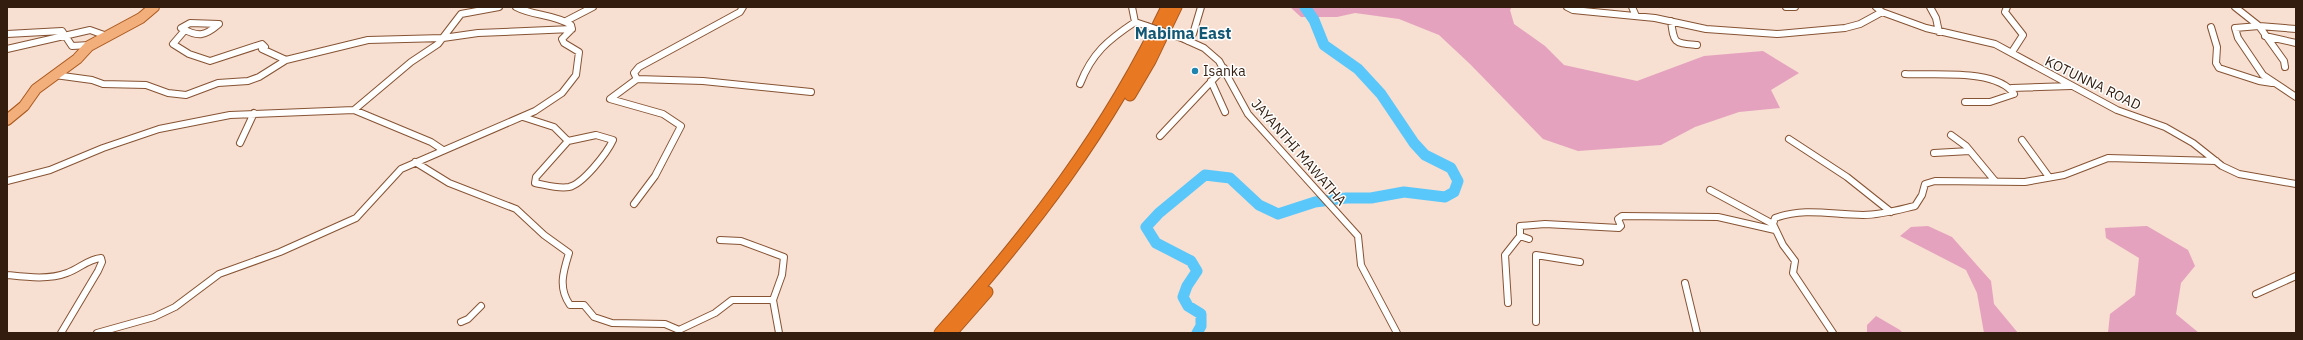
<svg xmlns="http://www.w3.org/2000/svg" width="2303" height="340" font-family="'IBM Plex Sans',sans-serif">
	<style>
		.green { fill: #e4a2be }
		.lines { fill: none; stroke-linecap: round; stroke-linejoin: round }
		.river { stroke: #5ac7fb; stroke-width: 11 }
		.minor-casing { stroke: #865333; stroke-width: 8 }
		.primary-casing { stroke: #a9581c; stroke-width: 12 }
		.motorway-casing { stroke: #a9581c; stroke-width: 13 }
		.minor { stroke: #fff; stroke-width: 6 }
		.primary { stroke: #f2ae7b; stroke-width: 10 }
		.motorway { stroke: #e97823; stroke-width: 11 }
		.minor-bridge-casing { stroke: #865333; stroke-width: 8; stroke-linecap: butt }
		.minor-bridge { stroke: #fff; stroke-width: 6 }
		.poi-dot { fill: #1f84ae; stroke: #fff; stroke-width: 1.5 }
		.labels { text-anchor: middle; dominant-baseline: central; stroke-width: 3; stroke-linejoin: round; paint-order: stroke }
		.poi-label { font-size: 14px; fill: #321d0f; stroke: #fff; text-anchor: start }
		.street-label { font-size: 14px; fill: #321d0f; stroke: #fff }
		.quarter-label { font-size: 16px; font-weight: bold; fill: #125774; stroke: #fff }
	</style>
	<rect width="100%" height="100%" fill="#f7dfd1"/>
	<path class="green" d="M1290,7H1512L1510,10L1514,24L1545,46L1564,65L1637,81L1704,56L1763,51L1799,73L1771,90L1780,108L1739,112L1695,127L1661,145L1578,151L1543,139L1470,64L1439,35L1399,19L1355,13L1337,17H1301Z
		M1928,226L1952,237L1991,281L1994,304L2018,333H1984L1977,293L1966,270L1900,236L1911,227Z
		M2147,226L2188,250L2195,266L2181,283L2176,314L2199,333H2108L2110,314L2135,295L2139,258L2106,238L2105,228Z
		M1876,316L1900,330L1903,333H1867V325Z"/>
	<g class="lines">
		<path class="river" d="M1197,333L1201,326V314L1188,306L1183,297L1187,286L1197,271L1191,261L1156,243L1146,227L1159,213L1205,175L1230,178L1259,205L1278,214L1315,202L1346,198H1371L1404,192L1445,197L1454,192L1458,181L1451,168L1425,155L1414,143L1381,94L1358,69L1324,45L1314,20L1305,7"/>
		<defs>
			<path id="minor" d="M743,7L740,12L639,67L634,73L637,79L703,81L811,92
				M1132,7L1135,22L1147,26
				M1567,7L1573,10L1655,18L1706,29L1777,34L1845,28L1860,24L1882,12
				M1632,7L1636,16
				M1786,7H1795
				M1876,7L1882,12L1926,28L1995,44L2117,110L2165,127L2193,143L2222,166L2239,174L2296,184
				M1930,7L1936,18L1939,32
				M2007,7L2005,12L2023,35L2012,52
				M2235,7L2259,26L2296,29
				M566,21L593,7
				M1671,21C1674,44 1674,43 1697,45
				M190,23L219,24C204,37 198,37 181,28Z
				M2211,27L2217,47L2216,63L2219,68L2259,81L2272,83
				M185,30L173,44L189,54L210,61L262,44L265,47L262,49L286,60
				M7,34L62,31L72,46L90,45
				M2265,36L2296,43
				M1184,39L1204,48L1219,61L1248,114L1358,236L1361,265L1397,333
				M1188,41L1193,34L1201,7
				M7,49L90,30L107,36
				M2285,67L2284,61L2259,26L2235,28L2238,38L2263,75L2296,97
				M1905,74C1934,76 1996,68 2014,94L1990,102H1965
				M55,75L92,80L103,84L146,85L168,93L186,95L218,83L248,81L259,77L286,60L368,40L443,38L478,33L572,29
				M1211,81L1225,112
				M1080,84C1092,53 1108,40 1135,22
				M2012,88L2071,86
				M354,110L411,62L438,44L461,14L499,7
				M523,117L554,127L568,141
				M596,135L613,140C607,153 583,184 569,187C558,189 546,185 535,183L536,177L568,141Z
				M1951,135L1966,146L1995,181
				M1160,136L1224,68
				M1789,139L1847,177L1891,212
				M2022,140L2049,177
				M240,143L254,113
				M1934,153L1970,151
				M415,162L449,183L516,209L544,235L569,253C563,272 558,288 570,305H584L594,317L612,323L665,324L679,330L715,313L732,300H773L779,333
				M7,181L50,170L103,148L159,129L230,115L354,110L431,142L443,150
				M1710,190L1773,224
				M634,204L655,176L681,126L663,114L610,99L637,79
				M1529,239L1520,236V226L1545,224L1619,228L1621,226L1618,219L1622,216L1718,217L1775,230
				M720,240L741,241L784,257L782,275L773,300
				M7,275C26,277 49,280 67,273C79,269 88,259 101,258L102,262L98,271L61,333
				M1685,283L1697,333
				M2256,294L2296,276
				M1508,303L1505,255L1520,236
				M461,322L468,319L481,306
				M1536,322V255L1580,262
				M97,333L154,317L175,307L219,274L280,252L356,218L401,169L535,111L562,93L576,75L579,52L564,43L562,39L572,29L571,25C554,14 533,16 516,7
				M1833,333L1793,273L1795,261L1783,245L1773,224L1775,218C1805,207 1833,215 1863,215C1881,215 1898,210 1915,206L1922,195L1925,184L1935,181L2025,182L2064,175L2108,158L2216,161"/>
			<path id="primary" d="M7,120L24,106L36,89L77,59L89,46L141,18L154,7"/>
			<path id="motorway" d="M1130,95L1150,61L1176,7
				M940,333C1032,229 1107,133 1167,7
				M951,333L987,292"/>
		</defs>
		<use href="#minor" class="minor-casing"/>
		<use href="#primary" class="primary-casing"/>
		<use href="#motorway" class="motorway-casing"/>
		<use href="#minor" class="minor"/>
		<use href="#primary" class="primary"/>
		<use href="#motorway" class="motorway"/>
		<defs>
			<path id="minor-bridge" d="M1147,26L1184,39"/>
		</defs>
		<use href="#minor-bridge" class="minor-bridge-casing"/>
		<use href="#minor-bridge" class="minor-bridge"/>
	</g>
	<circle class="poi-dot" cx="1195" cy="71" r="4"/>
	<g class="labels">
		<g class="poi-label">
			<text x="1203" y="71">Isanka</text>
		</g>
		<g class="street-label">
			<text transform="translate(2093 83) rotate(26)">KOTUNNA ROAD</text>
			<text transform="translate(1299 152) rotate(49)">JAYANTHI MAWATHA</text>
		</g>
		<g class="quarter-label">
			<text x="1183" y="33">Mabima East</text>
		</g>
	</g>
	<rect width="2303" height="340" fill="none" stroke="#321d0f" stroke-width="16"/>
</svg>
